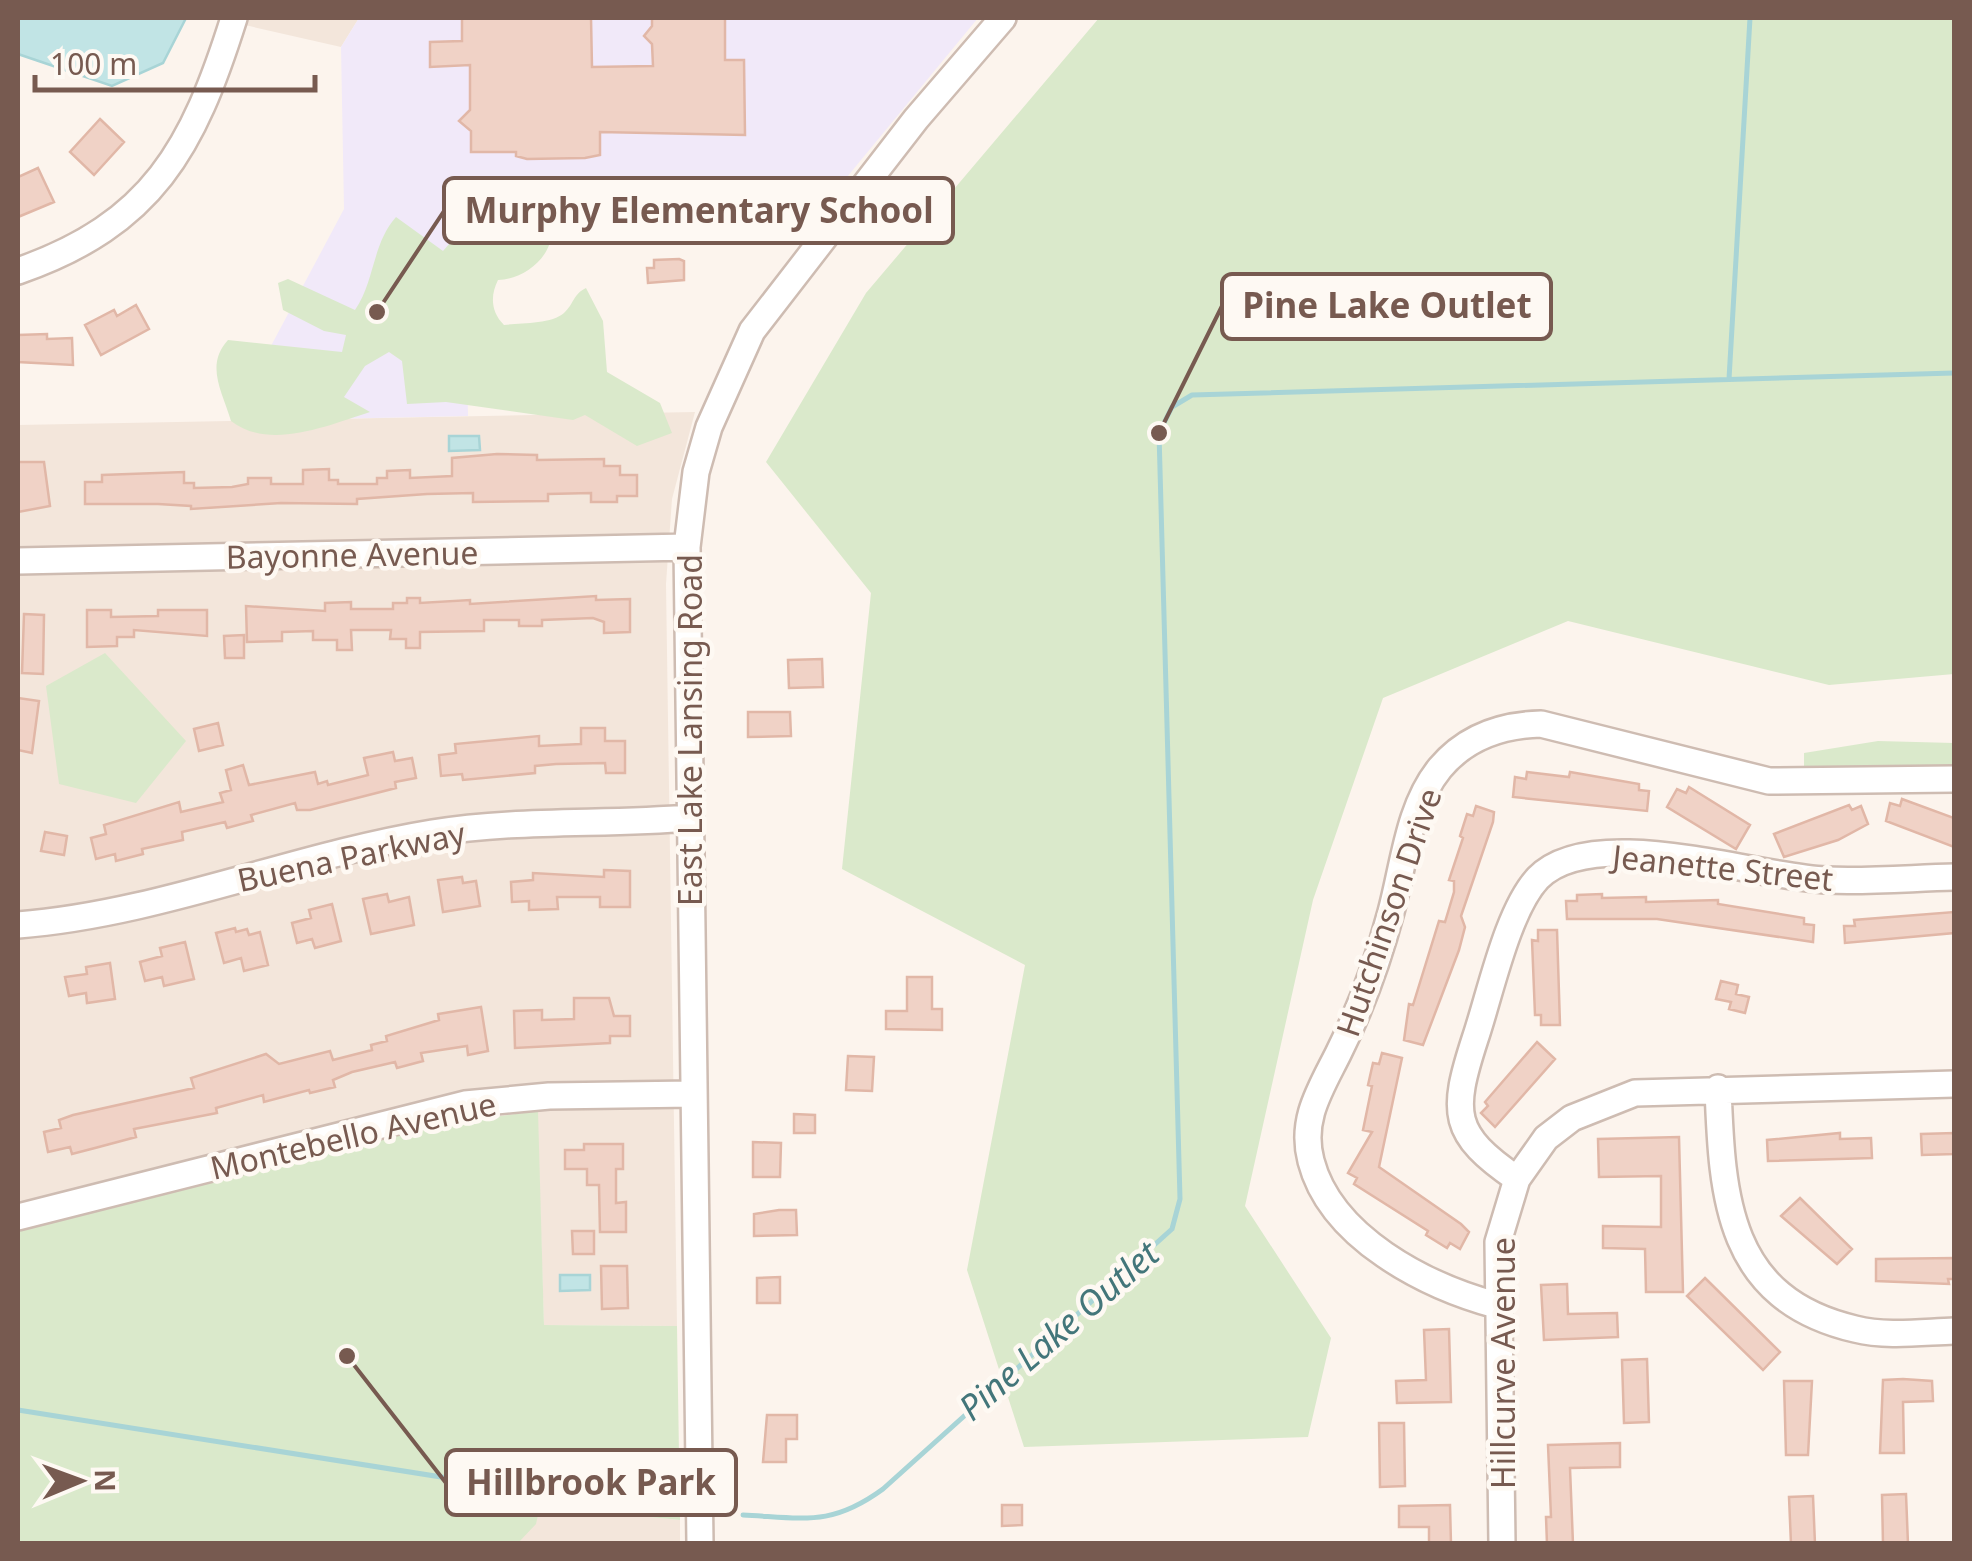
<svg xmlns="http://www.w3.org/2000/svg" width="1972" height="1561" font-family="'Noto Sans',sans-serif">
	<style>
		.residential { fill: #f3e6db }
		.education { fill: #f1e9f9 }
		.green { fill: #dae9cb }
		.water { fill: #c1e4e5; stroke: #a8d4d6; stroke-width: 2.5 }
		.lines { fill: none; stroke-linecap: round; stroke-linejoin: round }
		.stream { stroke: #a8d4d6; stroke-width: 5 }
		.building { fill: #f0d2c6; stroke: #e1b7a7; stroke-width: 2.5 }
		.minor-casing { stroke: #cebcb2; stroke-width: 30 }
		.minor { stroke: #fff; stroke-width: 25 }
		.labels { text-anchor: middle; dominant-baseline: central; stroke-width: 9; stroke-linejoin: round; paint-order: stroke }
		.street-label { font-size: 32px; fill: #775a50; stroke: #fef9f3 }
		.water-label { font-size: 35px; font-style: italic; fill: #43767a; stroke: #fef9f3 }
		.leader { fill: none; stroke: #775a50; stroke-width: 4 }
		.callout-dot { fill: #775a50; stroke: #fef9f3; stroke-width: 4 }
		.callout { fill: #fef9f3; stroke: #775a50; stroke-width: 4 }
		.callout-label { font-size: 35px; text-anchor: middle; font-weight: bold; fill: #775a50 }
	</style>
	<rect width="100%" height="100%" fill="#fcf4ed"/>
	<path class="residential" d="M214,18H359L341,47Z
		M695,412L672,499L666,584L677,1326L544,1325L537,1111L463,1118L18,1230V425Z
		M512,1503L680,1520V1543L510,1544Z"/>
	<path class="education" d="M359,18H978L833,194L464,202L468,416L231,421L344,209L341,47Z"/>
	<path class="green" d="M1099,18H1954V674L1829,685L1568,621L1383,698L1313,900L1245,1206L1331,1338L1308,1437L1024,1447L967,1270L1025,965L842,869L871,593L766,462L866,293Z
		M510,194L551,223C557,253 527,279 498,280C490,296 491,312 504,325C520,323 552,324 564,313C574,304 573,294 586,288L603,321L607,372L660,403L672,433L637,446L585,415L573,420L446,402L407,404L402,361L389,352L365,366L344,397L370,412C329,425 269,451 231,421C222,391 205,365 228,340L342,352L346,335L324,331L283,310L278,283L288,279L355,310C375,281 372,244 396,217L443,251L482,206Z
		M105,653L186,741L136,803L59,784L46,686Z
		M1878,741L1954,743V768L1804,769V753Z
		M538,1111L544,1325L677,1326L680,1520L540,1506L536,1524L518,1543L18,1544V1230L424,1126Z"/>
	<path class="water" d="M18,18H186L163,63L112,86L18,54Z
		M449,436H479L480,450L449,451Z
		M560,1275H590V1290L560,1291Z"/>
	<g class="lines">
		<path class="stream" d="M1729,379L1750,18
			M18,1410L656,1511
			M743,1515C804,1518 831,1527 883,1489L1172,1229L1180,1199L1159,433L1172,407L1192,395L1954,373"/>
	</g>
	<path class="building" d="M462,18H591L592,67L653,66L652,44L644,36L652,26V18H725V60H744L745,135L600,132V155L585,158L527,159L516,156V152H471V131L459,121L470,110V65L430,67V42L462,41Z
		M100,119L124,142L94,175L70,152Z
		M38,168L54,202L18,217V177Z
		M679,259L684,261V280L648,283L647,268H654V260Z
		M136,305L149,329L101,355L85,325L114,310L117,316Z
		M47,334V339L72,338L73,365L18,362V335Z
		M497,454L537,455V460L604,459V466H620V475H637V496H617V502H591V493L548,494V501L473,502V493L427,494L357,499V504L281,503L191,509V506L158,504H85V482H102V475L184,472V483H194V488L232,487L248,484V478H271V484H303V470L329,469V480H338V484H377V478H387V471L410,470V478L452,476V458Z
		M18,462H44L50,506L18,512Z
		M596,596V600L630,599V632L604,633V622L593,618L542,620V626H519V620H484V631L420,632V648H406V639H390L391,630H351L352,650H337V640H313V631L282,632V641L247,642L246,606L325,611V603L351,602V609H393V603H407V598H420V603L470,600V604Z
		M87,610H111V617L158,616V610H207V636L134,630V637H117V646L87,647Z
		M24,614L44,615L43,674L22,673Z
		M244,635V658H225L224,636Z
		M822,659L823,687L789,688L788,660Z
		M18,698L39,701L32,753L18,750Z
		M748,712H790L791,736L748,737Z
		M218,723L223,745L199,751L194,729Z
		M581,728H605V741H625V773H606L605,763L556,764L535,766V773L463,780L462,774L441,776L439,755L456,753L455,744L539,736V746L581,744Z
		M393,752L395,761L412,758L416,778L395,782L396,788L310,810H297L295,803L251,815L253,821L227,828L225,822L182,832L183,840L142,849L143,854L116,861L115,854L96,859L91,838L106,834L104,825L179,802L181,812L223,802L220,793L231,790L226,770L243,765L249,785L315,772L318,784L327,781L328,785L368,775L364,758Z
		M1527,772L1569,777L1570,772L1639,784V790L1649,791L1647,811L1513,797L1515,777L1526,779Z
		M1689,787L1750,825L1736,849L1667,807L1677,789L1686,793Z
		M1902,799L1954,818V847L1886,821L1890,803L1900,806Z
		M1849,805L1852,810L1861,806L1868,824L1838,840L1784,857L1774,834Z
		M1476,806L1494,812L1493,822L1461,916L1465,927L1459,950L1423,1045L1404,1040L1409,1004L1413,1005L1439,921L1445,922L1454,892V881L1449,880L1463,838L1460,836L1467,814L1473,816Z
		M45,832L67,836L64,855L41,851Z
		M604,870L630,871V907H600V897H557L558,909L529,910V901L512,902L511,882L533,880V873L604,877Z
		M462,877L463,883L476,881L480,906L443,912L438,880Z
		M387,894L389,902L409,897L414,925L371,934L363,899Z
		M1602,894V898L1646,897V902L1718,900V904L1804,918V924L1814,925L1813,942L1657,919H1567L1566,901H1577V895Z
		M332,904L341,941L315,948L312,939L297,943L292,923L311,918L309,910Z
		M1954,912V933L1845,943L1844,926H1855L1854,920Z
		M235,928L236,932L247,929L249,935L260,932L268,965L244,971L241,958L224,963L216,933Z
		M1538,930H1557L1560,1025H1541V1015H1535L1532,940L1538,941Z
		M185,942L194,979L164,986L162,977L145,981L140,962L162,956L160,948Z
		M110,963L115,999L87,1003L86,993L69,996L65,977L87,974L86,967Z
		M907,977H932V1009H942V1030L886,1029V1011H907Z
		M1721,981L1738,985L1736,994L1749,997L1745,1013L1729,1009L1731,1002L1716,999Z
		M574,998H609L614,1016H630V1036H610V1043L515,1048L514,1011L542,1010V1020L574,1019Z
		M481,1007L488,1051L468,1055L467,1046L421,1053L423,1061L397,1068L395,1062L352,1072L333,1080L335,1087L310,1093L309,1090L264,1102L263,1095L216,1108L217,1113L134,1129L136,1137L95,1148L72,1154L70,1147L48,1152L44,1132L61,1128L59,1120L73,1115L194,1088L191,1078L266,1054L279,1064L330,1051L333,1060L372,1050L371,1045L387,1041L386,1036L439,1020L438,1014Z
		M1537,1042L1555,1059L1495,1127L1481,1113L1488,1106L1485,1102Z
		M1382,1053L1402,1058L1379,1167L1461,1224L1469,1232L1460,1249L1450,1243L1447,1248L1426,1235L1428,1231L1354,1184L1357,1178L1348,1173L1372,1132L1363,1130L1372,1086L1368,1085L1373,1063L1379,1064Z
		M848,1056L874,1057L872,1091L846,1090Z
		M794,1114L815,1115V1133H794Z
		M1840,1133V1139L1871,1138L1872,1158L1768,1161L1767,1140Z
		M1954,1133V1154L1922,1155L1921,1134Z
		M1679,1137L1683,1292H1646L1645,1249L1603,1248V1226L1661,1227V1176L1599,1177L1598,1139Z
		M753,1142L781,1143L780,1177H753Z
		M584,1144H623V1169H616V1203L626,1202V1232H600L599,1185H587V1169H565V1150H584Z
		M1800,1198L1852,1249L1837,1264L1781,1216Z
		M779,1210H796L797,1235L754,1236V1214Z
		M572,1231H594V1254H573Z
		M1954,1258V1279H1948L1949,1284L1876,1281V1259Z
		M601,1266H627L628,1308L602,1309Z
		M780,1277V1303H757V1278Z
		M1705,1278L1780,1352L1763,1370L1687,1296Z
		M1567,1284L1568,1314L1617,1313L1618,1337L1544,1340L1541,1285Z
		M1449,1329L1451,1402L1397,1403L1396,1381L1426,1380L1424,1330Z
		M1647,1359L1649,1422L1624,1423L1622,1360Z
		M1903,1379L1932,1381L1933,1401L1903,1402L1904,1453H1880L1883,1380Z
		M1784,1381H1812L1808,1455H1786Z
		M767,1415H797V1439H786V1462H763Z
		M1379,1423H1404L1405,1486L1380,1487Z
		M1620,1443V1467L1570,1468L1573,1544H1547L1546,1517H1551L1548,1445Z
		M1906,1494L1908,1544H1883L1882,1495Z
		M1813,1496L1815,1544H1791L1789,1497Z
		M1002,1505H1022V1525L1002,1526Z
		M1450,1505L1451,1544H1429V1527H1399V1506Z"/>
	<g class="lines">
		<defs>
			<path id="minor" d="M18,271C153,224 193,148 234,18
				M18,561L687,547
				M18,925C159,914 292,856 432,833C517,819 604,825 689,818
				M1718,1088C1722,1198 1727,1299 1855,1329C1887,1337 1922,1332 1954,1331
				M1517,1179C1451,1134 1451,1113 1475,1039C1490,995 1507,911 1538,878C1593,822 1754,877 1826,880C1868,882 1912,878 1954,877
				M18,1217L465,1104L549,1096L693,1094
				M1496,1305C1426,1286 1331,1238 1311,1161C1300,1120 1320,1090 1338,1054C1361,1008 1378,961 1391,912C1404,864 1408,807 1440,768C1466,737 1501,725 1541,724L1769,781L1954,779
				M700,1544L687,547L696,472L709,427L752,331L916,119L1003,18
				M1502,1544L1498,1242L1517,1179L1546,1138L1572,1118L1635,1093L1954,1084"/>
		</defs>
		<use href="#minor" class="minor-casing"/>
		<use href="#minor" class="minor"/>
	</g>
	<g class="labels">
		<g class="street-label">
			<text transform="translate(352 554) rotate(-1)">Bayonne Avenue</text>
			<text transform="translate(689 730) rotate(-90)">East Lake Lansing Road</text>
			<text transform="translate(351 856) rotate(-12)">Buena Parkway</text>
			<text transform="translate(1723 867) rotate(6)">Jeanette Street</text>
			<text transform="translate(1388 912) rotate(-71)">Hutchinson Drive</text>
			<text transform="translate(353 1135) rotate(-13)">Montebello Avenue</text>
			<text transform="translate(1502 1363) rotate(-90)">Hillcurve Avenue</text>
		</g>
		<g class="water-label">
			<text transform="translate(1058 1330) rotate(-41)">Pine Lake Outlet</text>
		</g>
	</g>
	<path class="leader" d="M377 312L444 211M1159 433L1222 306M347 1356L446 1483"/>
	<g class="callout-dot">
		<circle cx="377" cy="312" r="10"/>
		<circle cx="1159" cy="433" r="10"/>
		<circle cx="347" cy="1356" r="10"/>
	</g>
	<g class="callout">
		<rect x="444" y="178" width="509" height="65" rx="10"/>
		<rect x="1222" y="274" width="329" height="65" rx="10"/>
		<rect x="446" y="1450" width="290" height="65" rx="10"/>
	</g>
	<g class="callout-label">
		<text x="699" y="223">Murphy Elementary School</text>
		<text x="1387" y="318">Pine Lake Outlet</text>
		<text x="591" y="1495">Hillbrook Park</text>
	</g>
	<rect width="1972" height="1561" fill="none" stroke="#775a50" stroke-width="40"/>
	<g transform="translate(80 1481) rotate(89)" stroke="#fef9f3" stroke-width="8" paint-order="stroke">
	<path d="M0-8L18 38L0 25L-18 38Z" fill="#775a50"/>
	<text y="-15" font-size="28" font-weight="bold" text-anchor="middle" fill="#775a50">N</text>
	</g>
	<path d="M35 75v15h280v-15" fill="none" stroke="#775a50" stroke-width="5"/>
	<text x="50" y="75" font-size="30" fill="#775a50" stroke="#fef9f3" stroke-width="8" paint-order="stroke">100 m</text>
</svg>
